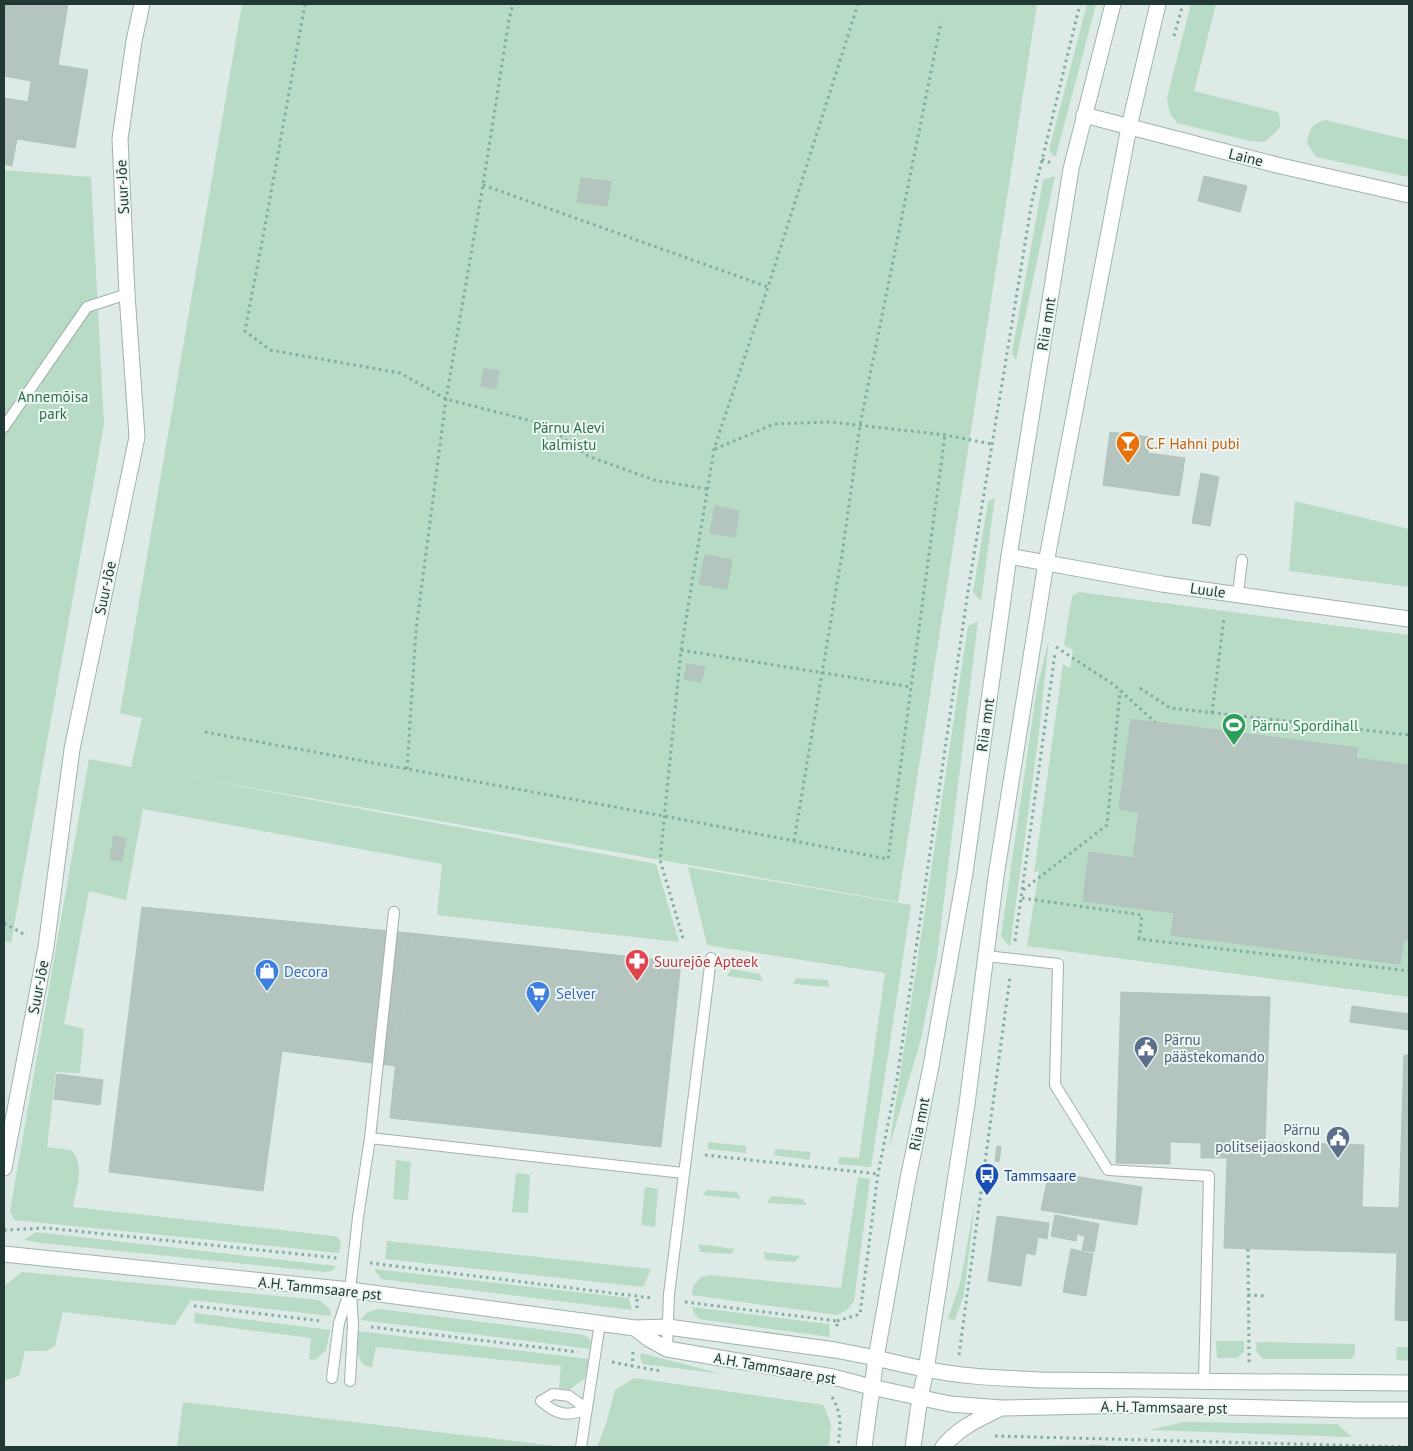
<svg xmlns="http://www.w3.org/2000/svg" width="1413" height="1451" font-family="'PT Sans',sans-serif">
	<style>
		.green { fill: #b7dbc4 }
		.building { fill: #b4c4bf; stroke: #b1c3bd }
		.lines { fill: none; stroke-linecap: round; stroke-linejoin: round }
		.service-casing { stroke: #a1b1ac; stroke-width: 12 }
		.minor-casing { stroke: #a1b1ac; stroke-width: 17 }
		.tertiary-casing { stroke: #a1b1ac; stroke-width: 17 }
		.secondary-casing { stroke: #9eb5ae; stroke-width: 17 }
		.path { stroke: #7fada2; stroke-width: 3; stroke-dasharray: 2.5 4; stroke-linecap: butt }
		.service { stroke: #fff; stroke-width: 10 }
		.minor { stroke: #fff; stroke-width: 15 }
		.tertiary { stroke: #fff; stroke-width: 15 }
		.secondary { stroke: #fff; stroke-width: 15 }
		.labels { text-anchor: middle; dominant-baseline: central; stroke-width: 4; stroke-linejoin: round; paint-order: stroke }
		.street-label { font-size: 15px; fill: #203934; stroke: #eef6f3 }
		.park-label { font-size: 15px; fill: #2b6f4b; stroke: #eef6f3 }
		.food-label { font-size: 15px; fill: #c56008; stroke: #eef6f3; text-anchor: start }
		.leisure-label { font-size: 15px; fill: #27864d; stroke: #eef6f3; text-anchor: start }
		.health-label { font-size: 15px; fill: #be3a42; stroke: #eef6f3; text-anchor: start }
		.shop-label { font-size: 15px; fill: #366cbe; stroke: #eef6f3; text-anchor: start }
		.service-label { font-size: 15px; fill: #4e5e75; stroke: #eef6f3; text-anchor: start }
		.transit-label { font-size: 15px; fill: #164399; stroke: #eef6f3; text-anchor: start }
	</style>
	<rect width="100%" height="100%" fill="#deeae5"/>
	<path class="green" d="M242,4H1037L898,902L179,775L656,864L679,942L437,915L442,864L143,809L126,900L89,891L64,1024L84,1029L80,1073L56,1072L47,1147L71,1150C86,1166 76,1187 73,1207L334,1236L338,1237L341,1244L339,1253L14,1220L10,1211L89,759L131,767L142,718L120,713Z
		M1087,4H1096L1056,156H1053L1049,150Z
		M1191,4H1216L1194,91L1278,112C1285,128 1276,132 1264,142L1250,141L1177,123L1170,114L1167,98Z
		M1325,120L1409,140V177L1316,157L1307,143C1309,129 1312,124 1325,120Z
		M4,170L91,177L104,424L11,943L4,941Z
		M1055,176L1016,360L1012,353L1043,180Z
		M995,497L981,601L973,592L988,502Z
		M1295,501L1409,529V587L1289,571Z
		M1079,592L1409,635V997L1027,946L1039,870L1034,873L1063,664L1070,668L1073,650L1064,645L1072,596Z
		M978,621L937,957L921,1039L889,1148L968,626Z
		M1049,639L1039,733L1010,947L1001,936L1037,688Z
		M688,867L911,905L871,1167L838,1164L839,1157L859,1158L885,973L707,945Z
		M731,969L760,974L763,981L727,976Z
		M796,978L828,980L829,987L793,984Z
		M708,1142L746,1146V1153L708,1149Z
		M775,1149L811,1152L809,1160L774,1155Z
		M396,1160L411,1162L408,1200L393,1199Z
		M516,1173L530,1175L528,1213L512,1212Z
		M858,1177L870,1179L854,1301L847,1310L837,1315L692,1295L693,1286L701,1277L710,1275L841,1288Z
		M645,1187L658,1189L655,1227L641,1225Z
		M707,1190L737,1192L741,1199L703,1195Z
		M772,1196L803,1199L806,1205L767,1203Z
		M975,1202L964,1295L955,1320L948,1319L960,1283Z
		M36,1232L336,1266L332,1271L324,1272L41,1243L24,1240Z
		M387,1241L651,1269L643,1287L385,1259Z
		M698,1244L735,1249L731,1254L700,1252Z
		M764,1252L800,1256L795,1262L765,1260Z
		M374,1269L629,1298L632,1310L381,1279Z
		M22,1272L319,1300L330,1309L331,1316L191,1300L175,1325L63,1312L55,1346L46,1351H25L19,1376L6,1380L4,1379V1286Z
		M692,1307L829,1324L830,1337L699,1319L695,1315Z
		M379,1309L584,1335L590,1339L591,1349L361,1320C365,1312 371,1311 379,1309Z
		M195,1313L330,1330L326,1350L315,1360L309,1359L311,1338L194,1323Z
		M358,1331L589,1359L585,1378L569,1390L559,1388L561,1366L376,1347L372,1367L365,1366C355,1357 357,1344 358,1331Z
		M1216,1341H1244V1352L1237,1358H1217Z
		M1257,1342L1355,1344V1353L1352,1359H1263L1256,1351Z
		M1397,1347H1409V1361L1396,1360Z
		M641,1353L722,1374L643,1364L640,1357Z
		M634,1378L824,1405L831,1425L829,1447H597L606,1424L615,1390Z
		M183,1402L565,1447H177Z
		M1183,1422L1337,1424L1352,1437L1150,1430Z
		M1088,1445L1139,1447H984L987,1446Z"/>
	<path class="building" d="M4,4H68L58,65L88,70L75,148L17,139L12,166L4,164V98L28,102L31,81L4,76Z
		M1204,176L1247,186L1240,212L1198,201Z
		M581,178L611,182L607,206L577,202Z
		M484,369L499,371L496,389L481,386Z
		M1110,432L1150,437L1148,453L1185,458L1179,496L1103,485Z
		M1201,473L1219,477L1210,526L1192,523Z
		M715,506L739,511L735,537L710,533Z
		M705,555L732,560L727,589L699,584Z
		M687,664L705,667L701,682L684,679Z
		M1131,719L1358,748L1356,758L1409,765V940H1404L1400,964L1171,935L1174,913L1083,901L1089,852L1133,858L1139,812L1119,809Z
		M114,836L126,839L122,861L110,859Z
		M142,907L409,933L395,1066L282,1051L263,1191L109,1172Z
		M409,933L681,962L661,1147L390,1118Z
		M1121,992L1270,997L1265,1142L1364,1145L1362,1207L1399,1208L1404,1055H1409V1321L1395,1320L1397,1253L1224,1248L1227,1158H1201V1143L1170,1142V1164L1116,1163Z
		M1352,1006L1409,1014V1030L1350,1022Z
		M57,1074L103,1080L100,1105L54,1099Z
		M997,1146L1001,1147L999,1162L995,1161Z
		M1049,1172L1142,1187L1137,1225L1041,1210Z
		M1055,1215L1099,1224L1094,1252L1082,1250L1085,1236L1077,1234L1076,1241L1051,1236Z
		M997,1216L1049,1223L1047,1239L1038,1237L1035,1255L1026,1253L1021,1286L988,1281Z
		M1071,1249L1093,1254L1086,1296L1063,1292Z
		M1090,1445L1105,1446V1447H1090Z"/>
	<g class="lines">
		<defs>
			<path id="service" d="M4,427L87,307L127,294
				M1238,594L1242,560
				M986,956L1058,964L1055,1085L1108,1170L1209,1176L1204,1381
				M370,1138L683,1173
				M667,1349L669,1294L711,958
				M332,1378L339,1323L350,1290L358,1217L370,1138L394,912
				M350,1381L353,1325L351,1294
				M553,1394L569,1396L587,1409C567,1417 557,1415 541,1401Z
				M581,1447L600,1323"/>
			<path id="minor" d="M1084,115L1281,166L1409,195
				M1009,556L1162,584L1409,619
				M4,1168L46,947L72,749L137,437L127,294L120,139L134,41L142,4
				M4,1254L350,1290L635,1328L668,1327L835,1350L876,1358
				M635,1328L649,1339L667,1349L833,1377L871,1387"/>
			<path id="tertiary" d="M876,1358C892,1362 909,1366 925,1369C963,1377 1002,1378 1041,1380L1409,1383
				M871,1387L950,1404L1002,1408L1134,1405L1358,1410H1409
				M943,1447C958,1428 979,1419 1001,1408"/>
			<path id="secondary" d="M864,1447L876,1358L907,1184L931,1066L965,873L1009,556L1071,169L1113,4
				M913,1447L920,1397L926,1370L967,1104L996,876L1046,563L1129,127L1158,4"/>
		</defs>
		<use href="#service" class="service-casing"/>
		<use href="#minor" class="minor-casing"/>
		<use href="#tertiary" class="tertiary-casing"/>
		<use href="#secondary" class="secondary-casing"/>
		<path class="path" d="M305,4L265,226L245,331L270,350L400,373L446,399L543,424L588,456L654,480L707,489
			M1174,36L1183,4
			M1042,159L1053,164
			M483,185L768,287
			M715,449L774,424L831,422L945,435L992,444
			M1056,647L1113,684L1155,722
			M681,650L911,687
			M1140,688L1170,708L1409,735
			M1212,713L1224,618
			M205,732L664,816L888,859L945,435
			M407,769L416,630L446,399L483,185L509,20L513,4
			M794,841L843,548L860,425L941,22
			M1023,890L1107,825L1120,691
			M1022,898L1142,915L1139,939L1409,971
			M4,923L27,936
			M683,938L660,860L681,650L714,449L768,287L858,4
			M1015,941L1055,653
			M705,1155L878,1174
			M4,1230L46,1228L337,1258
			M1248,1249L1249,1363
			M370,1263L652,1298
			M1248,1295L1267,1296
			M685,1302L837,1321V1329
			M194,1306L322,1321
			M637,1308V1296
			M837,1321L860,1314L878,1174L897,1079L968,591L1032,201L1080,4
			M371,1327L578,1352
			M633,1352L632,1366L661,1371
			M959,1355L1010,977
			M612,1362L632,1366
			M832,1397C843,1416 840,1427 838,1447
			M995,1436L1409,1447"/>
		<use href="#service" class="service"/>
		<use href="#minor" class="minor"/>
		<use href="#tertiary" class="tertiary"/>
		<use href="#secondary" class="secondary"/>
	</g>
	<defs>
		<symbol id="bar-pin" viewBox="-11 -11 22 30"><path d="M0 17L-7.5 6A9.5 9.5 0 1 1 7.5 6Z" fill="#e8710a" stroke="#eef6f3"/><path d="M-6-5H6L.8 .8V4.5H3.5V6h-7V4.5H-.8V.8Z" fill="#fff"/></symbol>
		<symbol id="stadium-pin" viewBox="-11 -11 22 30"><path d="M0 17L-7.5 6A9.5 9.5 0 1 1 7.5 6Z" fill="#2e9e5b" stroke="#eef6f3"/><path d="M0-5a6.5 5 0 1 0 0 10a6.5 5 0 1 0 0-10ZM-3.5-1.8h7v3.6h-7Z" fill="#fff"/></symbol>
		<symbol id="pharmacy-pin" viewBox="-11 -11 22 30"><path d="M0 17L-7.5 6A9.5 9.5 0 1 1 7.5 6Z" fill="#e0444e" stroke="#eef6f3"/><path d="M-2-6h4v4h4v4h-4v4h-4v-4h-4v-4h4Z" fill="#fff"/></symbol>
		<symbol id="shop-pin" viewBox="-11 -11 22 30"><path d="M0 17L-7.5 6A9.5 9.5 0 1 1 7.5 6Z" fill="#3f7fe0" stroke="#eef6f3"/><path d="M-5-2.5h2.3a2.7 3.5 0 0 1 5.4 0H5L5.5 6h-11ZM-1.5-2.5h3a1.5 2.3 0 0 0-3 0Z" fill="#fff"/></symbol>
		<symbol id="supermarket-pin" viewBox="-11 -11 22 30"><path d="M0 17L-7.5 6A9.5 9.5 0 1 1 7.5 6Z" fill="#3f7fe0" stroke="#eef6f3"/><path d="M-6-5.5h2.5l.6 2H6L4.5 2H-2.5L-4.4-4H-6ZM-1.5 3.2a1.3 1.3 0 1 0 .1 0ZM3 3.2a1.3 1.3 0 1 0 .1 0Z" fill="#fff"/></symbol>
		<symbol id="civic-pin" viewBox="-11 -11 22 30"><path d="M0 17L-7.5 6A9.5 9.5 0 1 1 7.5 6Z" fill="#5c6f8a" stroke="#eef6f3"/><path d="M-.6-6.5H3V-4.5H.6V-3L4-1V1h2V6H-6V1h2V-1L-.6-3ZM-1.2 2.5V6h2.4V2.5Z" fill="#fff"/></symbol>
		<symbol id="bus-pin" viewBox="-11 -11 22 30"><path d="M0 17L-7.5 6A9.5 9.5 0 1 1 7.5 6Z" fill="#1a4fb4" stroke="#eef6f3"/><path d="M-5-6H5V4H4V6H2V4H-2V6H-4V4H-5ZM-3.5-4V0h7V-4ZM-3.5 1.2v1.5H-2V1.2ZM2 1.2v1.5H3.5V1.2Z" fill="#fff"/></symbol>
	</defs>
	<g fill-rule="evenodd">
		<use href="#bar-pin" x="1114" y="429" width="28" height="38"/>
		<use href="#stadium-pin" x="1220" y="711" width="28" height="38"/>
		<use href="#pharmacy-pin" x="623" y="947" width="28" height="38"/>
		<use href="#shop-pin" x="253" y="957" width="28" height="38"/>
		<use href="#supermarket-pin" x="524" y="979" width="28" height="38"/>
		<use href="#civic-pin" x="1132" y="1034" width="28" height="38"/>
		<use href="#civic-pin" x="1324" y="1124" width="28" height="38"/>
		<use href="#bus-pin" x="973" y="1161" width="28" height="38"/>
	</g>
	<g class="labels">
		<g class="street-label">
			<text transform="translate(1246 157) rotate(14)">Laine</text>
			<text transform="translate(122 187) rotate(-93)">Suur-Jõe</text>
			<text transform="translate(1046 324) rotate(-81)">Riia mnt</text>
			<text transform="translate(105 588) rotate(-78)">Suur-Jõe</text>
			<text transform="translate(1208 590) rotate(8)">Luule</text>
			<text transform="translate(985 725) rotate(-82)">Riia mnt</text>
			<text transform="translate(38 987) rotate(-79)">Suur-Jõe</text>
			<text transform="translate(919 1124) rotate(-79)">Riia mnt</text>
			<text transform="translate(320 1288) rotate(6)">A.H. Tammsaare pst</text>
			<text transform="translate(775 1368) rotate(10)">A.H. Tammsaare pst</text>
			<text transform="translate(1164 1407) rotate(1)">A. H. Tammsaare pst</text>
		</g>
		<g class="park-label">
			<text x="53" y="396">Annemõisa<tspan x="53" dy="17">park</tspan></text>
			<text x="569" y="427">Pärnu Alevi<tspan x="569" dy="17">kalmistu</tspan></text>
		</g>
		<g class="food-label">
			<text x="1146" y="443">C.F Hahni pubi</text>
		</g>
		<g class="leisure-label">
			<text x="1252" y="725">Pärnu Spordihall</text>
		</g>
		<g class="health-label">
			<text x="654" y="961">Suurejõe Apteek</text>
		</g>
		<g class="shop-label">
			<text x="284" y="971">Decora</text>
			<text x="556" y="993">Selver</text>
		</g>
		<g class="service-label">
			<text x="1164" y="1039">Pärnu<tspan x="1164" dy="17">päästekomando</tspan></text>
			<text x="1320" y="1129" text-anchor="end">Pärnu<tspan x="1320" dy="17">politseijaoskond</tspan></text>
		</g>
		<g class="transit-label">
			<text x="1004" y="1175">Tammsaare</text>
		</g>
	</g>
	<rect width="1413" height="1451" fill="none" stroke="#203934" stroke-width="10"/>
</svg>
